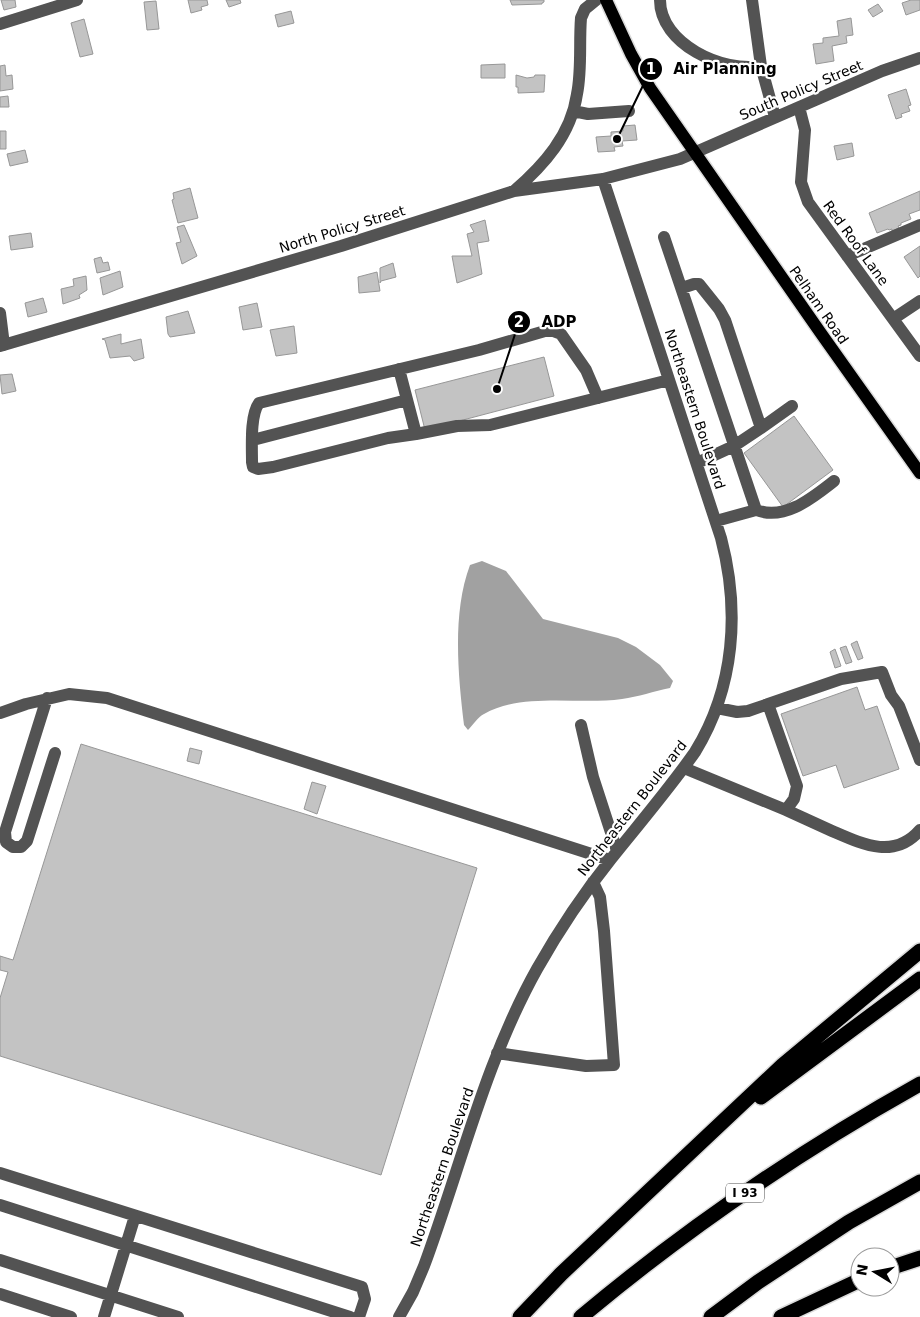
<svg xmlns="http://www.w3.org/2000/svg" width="920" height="1317" font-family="'DejaVu Sans',sans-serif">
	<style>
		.water { fill: #a1a1a1 }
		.building { fill: #c3c3c3; stroke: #979797 }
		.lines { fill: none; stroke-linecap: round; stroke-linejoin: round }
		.major-casing { stroke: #dbdbdb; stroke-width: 15 }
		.highway-casing { stroke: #dbdbdb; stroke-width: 18 }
		.minor { stroke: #535353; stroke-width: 12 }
		.major { stroke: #000; stroke-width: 12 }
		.highway { stroke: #000; stroke-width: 15 }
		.labels { text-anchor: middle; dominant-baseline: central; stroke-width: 4.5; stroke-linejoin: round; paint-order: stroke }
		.shield { fill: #fff; stroke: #4c4c4c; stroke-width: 1 }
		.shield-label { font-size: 12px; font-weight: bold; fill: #000 }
		.street-label { font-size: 14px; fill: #000; stroke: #fff }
		.leader { fill: none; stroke: #000; stroke-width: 2 }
		.callout-dot { fill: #000; stroke: #fff; stroke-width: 2 }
		.mark-label { font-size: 15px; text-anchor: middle; font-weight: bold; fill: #fff }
		.callout-label { font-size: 15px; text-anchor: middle; font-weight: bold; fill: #000; stroke: #fff; stroke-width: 4.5; stroke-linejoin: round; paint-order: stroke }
	</style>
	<rect width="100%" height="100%" fill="#fff"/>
	<path class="water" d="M482,561L506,571L543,619L618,638L636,647L660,665L673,681L670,688C654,691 638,697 622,699C579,705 522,692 484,714C478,717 473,725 468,730L464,725C458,675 452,613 470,565Z"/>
	<path class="building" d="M1,0H15L16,7L4,10Z
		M188,0H207L208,5L201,7L202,10L191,13Z
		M226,0H240L241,3L229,7Z
		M510,0H544V2L542,3V4L512,5Z
		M911,0H920V10L906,15L902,3Z
		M156,1L159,29L147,30L144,2Z
		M878,4L883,11L873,17L868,10Z
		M291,11L294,23L278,27L275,15Z
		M851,18L853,35L846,36L847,43L832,46L834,61L816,64L813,44L823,43V38L839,36L837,21Z
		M84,19L93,54L80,57L71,23Z
		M505,64V78H481V65Z
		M5,65L6,76L12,75L13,89L0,91V66Z
		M516,75L527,78L534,77L535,75H545L544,92L518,93V87H516Z
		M906,89L911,105L908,106L910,111L901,114L902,117L896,119L888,95Z
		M8,96L9,107H0V97Z
		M635,125L637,140L622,141L623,146L614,147L615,151L598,152L596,137L611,136V132L623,131V126Z
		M0,131H6V149H0Z
		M852,143L854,156L837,160L834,146Z
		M25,150L28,162L10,166L7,154Z
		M190,188L198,218L178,223L172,200L174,199L173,193Z
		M920,191V210L909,214L911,219L901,223V225L898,226L899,228L892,231V229L889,230L888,229L877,233L869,213Z
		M485,220L489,241L477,243L482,274L457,283L452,256H472L467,234L474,232L470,225Z
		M184,225L197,256L182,264L176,243L181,242L177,227Z
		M31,233L33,247L11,250L9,236Z
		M920,246V276L918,278L904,257Z
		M101,257L103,263L108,262L110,270L97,273L94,259Z
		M393,263L396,277L381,281L380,283V268Z
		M120,271L123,287L103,295L100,278Z
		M377,272L380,291L359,293L358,277Z
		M86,276L87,290L79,295L80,298L63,304L61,289L74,286L73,279Z
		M43,298L47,312L28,317L25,303Z
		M257,303L262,327L243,330L239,307Z
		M188,311L195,333L170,337L168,334L166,317Z
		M294,326L297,353L276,356L270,330Z
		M121,334V344L141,339L144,358L134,361L130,356L110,358L105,340L102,339Z
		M544,357L554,396L425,430L415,390Z
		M12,374L16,391L2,394L0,375Z
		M794,416L833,470L783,507L744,453Z
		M857,641L863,658L858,660L851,644Z
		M846,646L852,662L846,664L840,648Z
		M835,649L841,666L835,668L830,652Z
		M857,687L865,710L877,706L899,769L844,788L836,765L803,776L781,714Z
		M81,744L477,868L381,1175L0,1056V998L8,972L0,970V956L13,960Z
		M190,748L202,751L199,764L187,761Z
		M312,782L326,786L317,814L304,809Z"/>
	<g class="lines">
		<defs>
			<path id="major" d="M606,0L631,54L650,88L820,332L920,473"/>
			<path id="highway" d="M761,1097L920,979
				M890,1268L920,1258
				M520,1317L561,1274L783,1065L920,951
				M581,1317C686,1229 800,1151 920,1084
				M711,1317L758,1282L849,1222L920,1182
				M781,1317L860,1280"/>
		</defs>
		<use href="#major" class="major-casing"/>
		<use href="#highway" class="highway-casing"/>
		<path class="minor" d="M660,0C660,44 723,73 761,66
			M752,0L761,66L775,117
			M0,24L77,0
			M799,107L805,130L801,182L808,202L920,356
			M573,111L588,114L629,111
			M514,191C544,165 571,135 577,94C582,69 579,43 581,18L585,9L596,0
			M664,237L756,510L716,521
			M847,256L920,225
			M682,288L694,284H699L719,309L725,320L761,428L734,446L697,463
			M0,313L4,345
			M893,319L920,301
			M0,346L341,246L514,191L603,179L680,159L882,71L920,58
			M399,369L416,434
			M598,398L586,370L561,334L553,331H545L479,350L259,403C250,415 252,446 252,462L253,467L258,469L273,467L388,438L416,434L457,426L490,425L669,380
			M761,428L792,406
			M253,440L407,400
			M756,510C785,521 812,498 834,481
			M47,698L5,832L6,842L13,847H21L27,841L55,753
			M768,704L797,786L794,799L786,810C801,817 817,824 832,831C862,844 894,860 920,830
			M717,708L737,712L748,711L841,679L882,672L891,695L899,706L920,760
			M0,713L26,704L69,694L107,698L610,860
			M581,725L593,777L617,851
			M684,768L786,810
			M497,1053L586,1066L614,1065L604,931L600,897L593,882
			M0,1173L362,1287L365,1299L359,1317
			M0,1205L350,1317
			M0,1260L178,1317
			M0,1294L71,1317
			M104,1317L135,1216
			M399,1317L413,1292L424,1266C461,1166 485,1062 537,969C559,930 583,894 611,859C639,824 669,789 695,752C735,687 740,610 721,538L603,179"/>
		<use href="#major" class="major"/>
		<use href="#highway" class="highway"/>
	</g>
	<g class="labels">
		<rect class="shield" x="726" y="1183.5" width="38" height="19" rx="4"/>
		<g class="shield-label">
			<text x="745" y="1193">I 93</text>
		</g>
		<g class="street-label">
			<text transform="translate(801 90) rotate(-23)">South Policy Street</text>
			<text transform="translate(342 229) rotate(-17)">North Policy Street</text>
			<text transform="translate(856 243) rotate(54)">Red Roof Lane</text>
			<text transform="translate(819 305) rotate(55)">Pelham Road</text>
			<text transform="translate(695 409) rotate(72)">Northeastern Boulevard</text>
			<text transform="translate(632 808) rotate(-52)">Northeastern Boulevard</text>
			<text transform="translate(442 1167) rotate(-71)">Northeastern Boulevard</text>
		</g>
	</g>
	<path class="leader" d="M617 139L651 69M497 389L519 322"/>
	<g class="callout-dot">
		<circle cx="617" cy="139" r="5"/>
		<circle cx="497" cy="389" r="5"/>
		<circle cx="651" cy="69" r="12"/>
		<circle cx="519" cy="322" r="12"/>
	</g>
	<g class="mark-label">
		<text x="651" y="74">1</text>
		<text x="519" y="327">2</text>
	</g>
	<g class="callout-label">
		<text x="725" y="74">Air Planning</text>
		<text x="559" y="327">ADP</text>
	</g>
	<g transform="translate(875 1272) rotate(280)"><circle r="24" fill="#ffffff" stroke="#999999"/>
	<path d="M0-4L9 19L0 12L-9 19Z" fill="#000000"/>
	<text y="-8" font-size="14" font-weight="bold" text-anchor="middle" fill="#000000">N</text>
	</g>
</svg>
